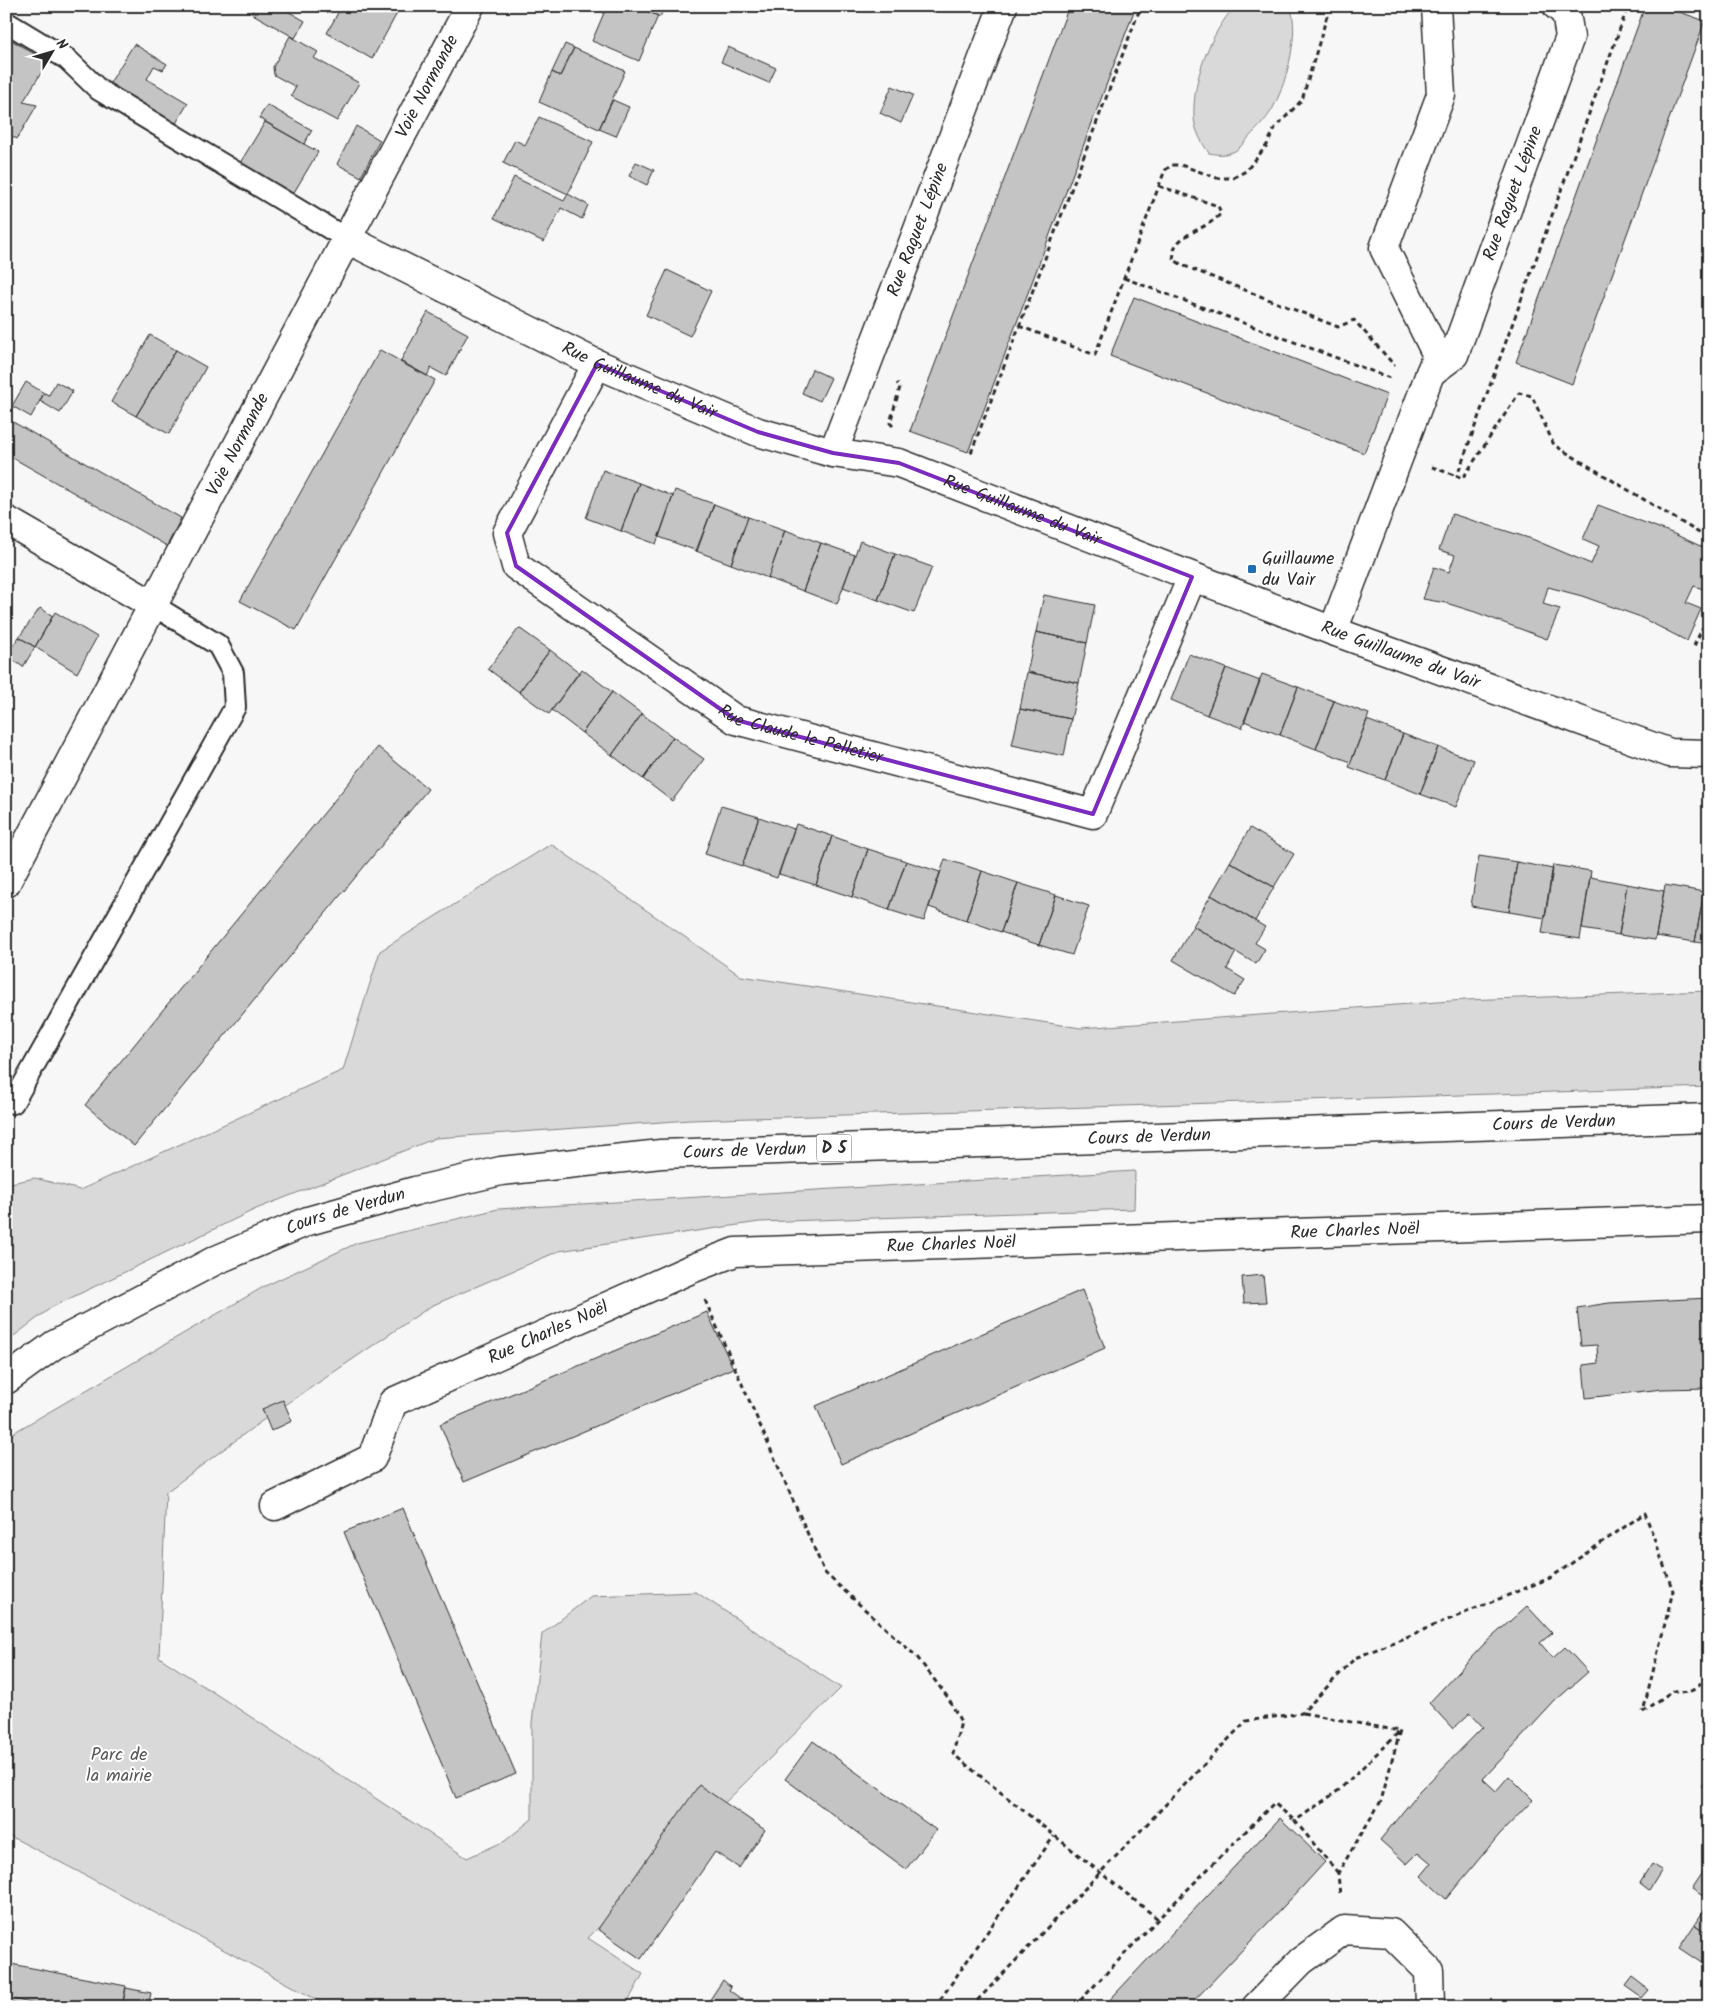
<svg xmlns="http://www.w3.org/2000/svg" width="1715" height="2013" font-family="Kalam,sans-serif">
	<style>
		.green { fill: #d9d9d9; stroke: #828282 }
		.building { fill: #c4c4c4; stroke: #2b2b2b }
		.lines { fill: none; stroke-linecap: round; stroke-linejoin: round }
		.lane-casing { stroke: #2b2b2b; stroke-width: 24 }
		.street-casing { stroke: #2b2b2b; stroke-width: 31 }
		.primary-casing { stroke: #2b2b2b; stroke-width: 31 }
		.path { stroke: #2b2b2b; stroke-width: 3; stroke-dasharray: 5 4; stroke-linecap: butt }
		.lane { stroke: #fff; stroke-width: 20 }
		.street { stroke: #fff; stroke-width: 28 }
		.primary { stroke: #fff; stroke-width: 28 }
		.marked { fill: none; stroke: #7b2cbf; stroke-width: 4; stroke-linejoin: round }
		.poi-dot { fill: #1f6fb2; stroke: #fff; stroke-width: 2 }
		.labels { text-anchor: middle; dominant-baseline: central; stroke-width: 4; stroke-linejoin: round; paint-order: stroke }
		.shield { fill: #fff; stroke: #6b6b6b; stroke-width: 1 }
		.shield-label { font-size: 16px; font-weight: bold; fill: #2b2b2b }
		.street-label { font-size: 18px; fill: #2b2b2b; stroke: #fff }
		.poi-label { font-size: 18px; fill: #2b2b2b; stroke: #fff; text-anchor: start }
		.park-label { font-size: 18px; fill: #565656; stroke: #fff }
	</style>
	<rect width="100%" height="100%" fill="#f7f7f7"/>
	<filter id="ink" filterUnits="userSpaceOnUse"><feTurbulence type="fractalNoise" baseFrequency=".02" numOctaves="2"/><feDisplacementMap in="SourceGraphic" scale="10" xChannelSelector="R" yChannelSelector="G"/><feConvolveMatrix kernelMatrix="1 2 1 2 8 2 1 2 1" color-interpolation-filters="sRGB"/></filter>
	<g filter="url(#ink)">
		<path class="green" d="M1235,6H1290C1300,32 1287,80 1275,104C1269,117 1259,127 1249,137C1245,142 1240,148 1235,151C1226,155 1218,155 1209,153C1202,143 1195,131 1194,118C1192,80 1210,34 1235,6Z
			M551,844L741,976L1081,1028L1465,1000L1709,991V1087L690,1120L436,1138L256,1209L52,1307L6,1342V1184L35,1178L80,1190L343,1070L380,951Z
			M1135,1171L1134,1209L759,1222L559,1251L431,1306L259,1423L166,1492L159,1657L467,1858L505,1841L532,1819V1723L542,1634L591,1596L696,1592L841,1688L588,1938L643,1974L625,2007H330L79,1872L6,1834V1437L265,1286L357,1243L498,1209Z"/>
		<path class="building" d="M255,6H279L305,21L295,38L251,13Z
			M336,6H401L372,59L327,33L340,9Z
			M607,6H636L658,16L639,61L592,41Z
			M636,6H665L660,17Z
			M1069,6H1136L968,452L910,431Z
			M1645,6H1663L1705,21L1572,384L1516,362Z
			M290,36L318,52L314,58L359,83L337,121L291,96L296,87L274,75L273,67Z
			M6,37L48,62L23,102L37,105L17,139L6,133Z
			M134,44L167,64L163,70L154,66L147,79L188,103L175,125L108,86Z
			M565,44L574,48L560,76L552,72Z
			M728,47L776,68L769,83L721,62Z
			M574,48L625,71L599,129L539,102L552,72L560,76Z
			M892,86L913,95L901,123L880,113Z
			M613,100L629,107L616,136L599,129Z
			M267,105L312,130L304,144L259,118Z
			M539,117L593,142L568,194L503,163L515,140L525,145Z
			M265,122L318,152L293,194L240,163Z
			M356,126L380,140L361,177L337,164Z
			M636,162L654,170L647,185L629,176Z
			M514,177L564,201L568,194L588,205L582,219L561,208L544,242L494,218Z
			M667,270L711,291L690,336L646,315Z
			M1134,297L1387,395L1364,453L1110,356Z
			M428,312L468,334L446,376L431,368L427,376L400,362Z
			M150,335L176,350L136,416L111,402Z
			M176,350L206,367L169,434L136,416Z
			M380,350L435,380L296,630L240,601Z
			M812,369L831,378L820,401L802,393Z
			M26,382L44,393L31,417L12,406Z
			M56,382L73,391L60,413L40,401L44,393L49,395Z
			M6,418L181,518L167,546L6,454Z
			M603,470L639,483L621,531L586,518Z
			M639,483L673,496L656,544L621,531Z
			M675,490L714,504L697,551L659,537Z
			M714,504L748,517L731,564L696,551Z
			M1598,505L1672,533L1709,550V591L1694,586L1686,603L1701,609L1687,641L1638,616L1582,596L1548,587L1543,604L1560,609L1547,639L1475,612L1446,603L1423,599L1434,567L1449,572L1455,555L1439,550L1452,514L1532,539L1591,564L1599,546L1583,539Z
			M748,517L785,530L768,578L731,564Z
			M785,530L821,543L803,591L768,578Z
			M860,541L895,554L878,600L843,587Z
			M821,543L855,555L837,604L803,591Z
			M895,554L932,567L914,613L878,600Z
			M1044,595L1095,605L1087,643L1036,632Z
			M40,608L53,616L35,647L19,637Z
			M55,612L97,637L77,673L35,647Z
			M519,628L550,650L519,692L488,669Z
			M1036,632L1087,643L1079,683L1027,672Z
			M19,637L35,647L23,667L6,655Z
			M550,650L579,672L549,714L519,692Z
			M1189,654L1226,668L1207,715L1171,700Z
			M1226,668L1260,681L1242,728L1207,715Z
			M582,669L612,692L582,733L552,710Z
			M1027,672L1079,683L1071,719L1020,709Z
			M1262,674L1298,687L1280,735L1244,721Z
			M1298,687L1334,701L1316,749L1280,735Z
			M612,692L642,714L612,755L582,733Z
			M1334,701L1369,714L1351,762L1316,749Z
			M1020,709L1071,719L1064,756L1012,745Z
			M642,714L673,737L643,779L612,755Z
			M1367,720L1403,734L1385,780L1349,767Z
			M1403,734L1438,747L1420,794L1385,780Z
			M673,737L704,759L672,801L643,779Z
			M378,747L428,789L134,1146L85,1105Z
			M1438,747L1474,760L1456,807L1420,794Z
			M721,806L759,817L742,866L705,854Z
			M759,817L794,829L777,878L742,866Z
			M796,824L832,836L816,885L779,874Z
			M1250,828L1294,854L1274,887L1230,862Z
			M832,836L868,849L852,897L816,885Z
			M868,849L906,861L889,910L852,897Z
			M1479,856L1517,862L1509,912L1471,906Z
			M945,859L982,871L966,920L929,907Z
			M906,861L940,872L924,921L889,910Z
			M1230,862L1274,887L1255,921L1211,895Z
			M1517,862L1553,869L1545,918L1509,912Z
			M1553,865L1591,871L1580,939L1542,933Z
			M982,871L1018,883L1001,932L966,920Z
			M1590,877L1627,884L1619,935L1582,929Z
			M1018,883L1056,895L1039,945L1001,932Z
			M1627,884L1664,891L1655,940L1619,935Z
			M1665,885L1704,892L1695,942L1656,936Z
			M1704,892L1709,893V944L1695,942Z
			M1056,895L1089,906L1072,955L1039,945Z
			M1211,895L1265,927L1255,943L1265,949L1256,964L1193,926Z
			M1193,926L1236,952L1227,969L1245,980L1234,996L1173,960Z
			M1263,1275L1266,1302L1244,1303L1242,1277Z
			M1082,1290L1105,1348L841,1464L816,1406Z
			M1709,1298V1336L1701,1337L1702,1355H1709V1388L1662,1389L1586,1398L1583,1365L1598,1363L1597,1345L1581,1346L1577,1308L1609,1303Z
			M707,1312L733,1368L464,1482L440,1424Z
			M283,1400L292,1421L271,1431L262,1409Z
			M403,1508L516,1774L456,1798L344,1532Z
			M1527,1606L1552,1633L1540,1643L1553,1658L1565,1647L1588,1672L1555,1701L1483,1779L1496,1791L1509,1776L1533,1800L1499,1835L1446,1899L1421,1876L1431,1864L1418,1853L1407,1864L1380,1840L1419,1792L1483,1727L1470,1713L1453,1729L1429,1703L1483,1645Z
			M813,1741L936,1830L906,1869L785,1779Z
			M1709,1774V1790L1701,1786Z
			M699,1785L765,1830L739,1868L715,1852L641,1959L598,1929Z
			M1280,1818L1325,1862L1304,1885L1188,2007H1103Z
			M1709,1863V1900L1692,1889Z
			M1652,1864L1662,1870L1649,1890L1640,1883Z
			M1706,1907L1709,1909V1934L1695,1924Z
			M1695,1924L1709,1934V1968L1679,1948Z
			M6,1963L126,1986L122,2007H51L6,1998Z
			M1632,1977L1649,1990L1642,1998L1625,1986Z
			M723,1980L731,1987L729,1990L752,2007H705Z
			M126,1988L151,1993L148,2007H122Z
			M6,2002L22,2004L20,2007H6Z"/>
		<g class="lines">
			<defs>
				<path id="lane" d="M6,22L67,59L99,90L347,239
					M13,1103L235,707L233,673L218,645L153,605"/>
				<g id="street">
					<path id="s1" d="M347,239L597,364L758,432L833,453L899,463L1333,631L1670,753L1709,754"/>
					<path id="s2" d="M597,364L507,533L516,566L736,720L1093,814L1192,577"/>
					<path id="s3" d="M1430,373L1454,355L1570,37L1566,13L1557,6"/>
					<path id="s4" d="M833,453L1003,6"/>
					<path d="M6,520L153,605"/>
					<path d="M1333,631L1437,355L1384,248L1441,95L1436,6"/>
					<path id="s5" d="M6,883L470,6"/>
					<path id="s6" d="M275,1506L372,1458L393,1402L691,1269L735,1252L1709,1219"/>
					<path d="M1256,2007L1301,1961L1344,1930L1391,1933L1429,1971L1430,2007"/>
				</g>
				<g id="primary">
					<path id="s7" d="M6,1380L54,1345L214,1261L308,1221L415,1191L501,1171L661,1154L1709,1118"/>
				</g>
			</defs>
			<use href="#lane" class="lane-casing"/>
			<use href="#street" class="street-casing"/>
			<use href="#primary" class="primary-casing"/>
			<path class="path" d="M1619,6L1618,9L1626,12L1457,476L1463,478L1519,393L1532,396L1554,445L1709,539
				M1159,186L1218,206L1221,213C1210,228 1183,232 1175,247C1174,249 1174,255 1173,259L1182,265L1338,327L1354,320L1395,366
				M1124,278L1390,378
				M1019,326L1095,355L1165,170L1172,165H1181L1217,178H1233L1246,171L1267,145L1275,128L1302,100L1330,6
				M893,426L890,423L900,387L897,383
				M971,453L1141,6
				M1432,467L1457,476
				M1694,646L1709,614
				M705,1300L825,1573L917,1657L949,1699L961,1722L953,1754L1158,1919
				M1643,1712L1672,1691C1693,1696 1697,1688 1709,1672
				M1303,1713L1400,1731L1381,1801L1338,1873L1340,1896
				M1338,1873L1295,1821L1339,1790L1400,1731
				M935,2007L1054,1836
				M971,2007L1246,1721L1302,1713L1355,1658L1550,1578L1645,1513L1673,1591L1643,1712
				M1074,2007L1158,1919L1274,1803L1295,1821"/>
			<use href="#lane" class="lane"/>
			<use href="#street" class="street"/>
			<use href="#primary" class="primary"/>
		</g>
	</g>
	<path class="marked" d="M597,364L758,432L833,453L899,463L1192,577L1093,814L736,720L516,566L507,533Z"/>
	<rect class="poi-dot" x="1247" y="564" width="10" height="10" rx="2.5"/>
	<g class="labels">
		<rect class="shield" x="816.5" y="1134.5" width="35" height="27" rx="4"/>
		<g class="shield-label">
			<text x="834" y="1148">D 5</text>
		</g>
		<g class="street-label">
			<text stroke="none"><textPath href="#s5" startOffset="901">Voie Normande</textPath></text>
			<text stroke="none"><textPath href="#s3" startOffset="202">Rue Raguet Lépine</textPath></text>
			<text stroke="none"><textPath href="#s4" startOffset="239">Rue Raguet Lépine</textPath></text>
			<text stroke="none"><textPath href="#s1" startOffset="325">Rue Guillaume du Vair</textPath></text>
			<text stroke="none"><textPath href="#s5" startOffset="496">Voie Normande</textPath></text>
			<text stroke="none"><textPath href="#s1" startOffset="731">Rue Guillaume du Vair</textPath></text>
			<text stroke="none"><textPath href="#s1" startOffset="1136">Rue Guillaume du Vair</textPath></text>
			<text stroke="none"><textPath href="#s2" startOffset="560">Rue Claude le Pelletier</textPath></text>
			<text stroke="none"><textPath href="#s7" startOffset="1596">Cours de Verdun</textPath></text>
			<text stroke="none"><textPath href="#s7" startOffset="1191">Cours de Verdun</textPath></text>
			<text stroke="none"><textPath href="#s7" startOffset="786">Cours de Verdun</textPath></text>
			<text stroke="none"><textPath href="#s7" startOffset="381">Cours de Verdun</textPath></text>
			<text stroke="none"><textPath href="#s6" startOffset="1162">Rue Charles Noël</textPath></text>
			<text stroke="none"><textPath href="#s6" startOffset="758">Rue Charles Noël</textPath></text>
			<text stroke="none"><textPath href="#s6" startOffset="338">Rue Charles Noël</textPath></text>
		</g>
		<g class="poi-label">
			<text x="1262" y="559">Guillaume<tspan x="1262" dy="21">du Vair</tspan></text>
		</g>
		<g class="park-label">
			<text x="119" y="1755">Parc de<tspan x="119" dy="21">la mairie</tspan></text>
		</g>
	</g>
	<rect width="1715" height="2013" fill="none" stroke="#fff" stroke-width="25"/>
	<rect x="12" y="12" width="1690" height="1988" fill="none" stroke="#2b2b2b" stroke-width="2" filter="url(#ink)"/>
	<g transform="translate(52 52) rotate(52)" stroke="#ffffff" stroke-width="4" paint-order="stroke">
	<path d="M0-4L9 19L0 12L-9 19Z" fill="#2b2b2b"/>
	<text y="-8" font-size="14" font-weight="bold" text-anchor="middle" fill="#2b2b2b">N</text>
	</g>
</svg>
